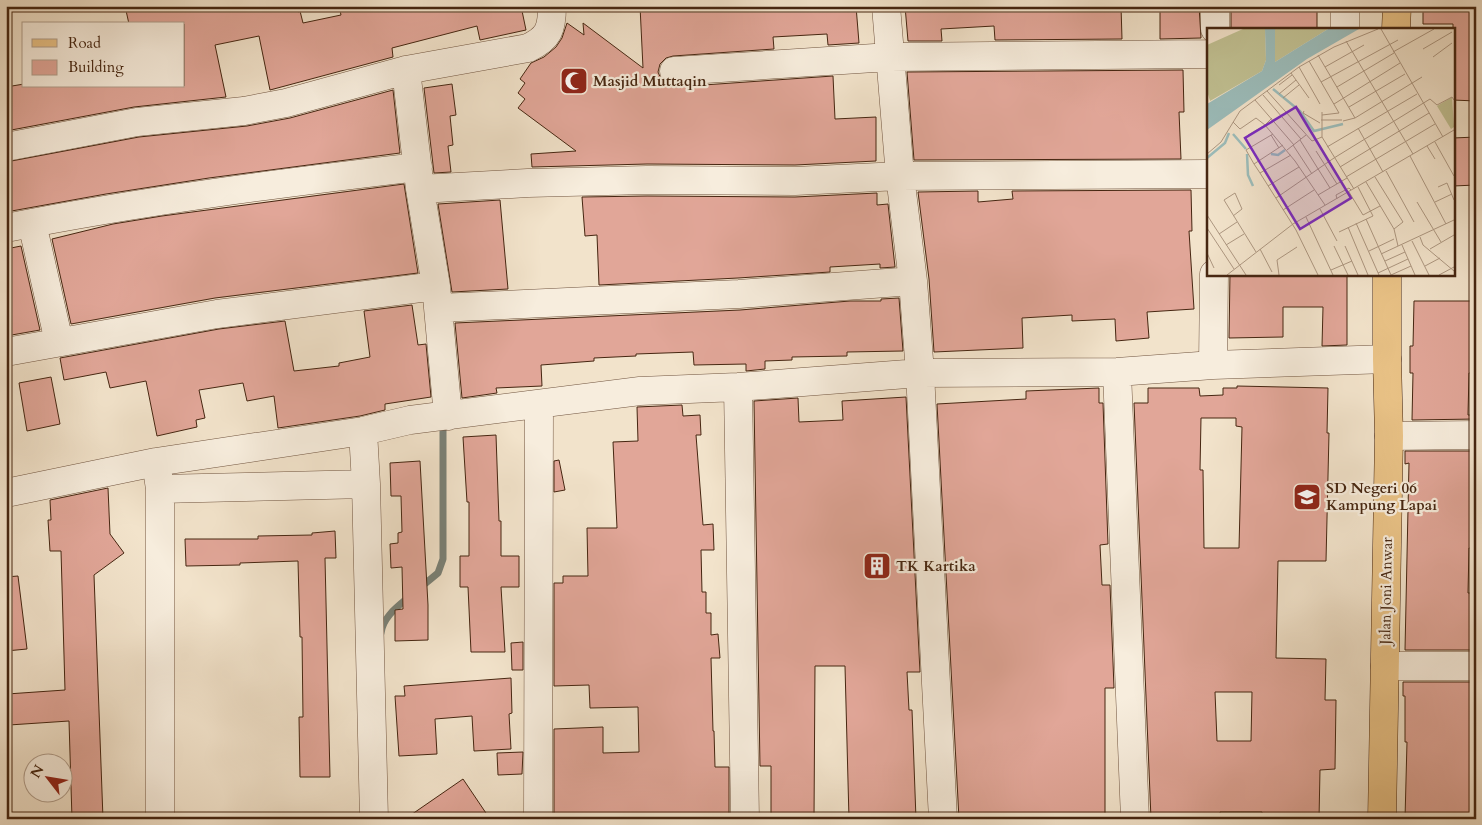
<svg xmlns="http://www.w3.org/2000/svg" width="1482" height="825" font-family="Cardo,serif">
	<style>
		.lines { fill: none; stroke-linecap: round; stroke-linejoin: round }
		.stream { stroke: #7a8177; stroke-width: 7 }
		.building { fill: #e1a698; stroke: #462611; fill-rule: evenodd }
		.minor-casing { stroke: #715540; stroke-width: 29 }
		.major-casing { stroke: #462611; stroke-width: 29 }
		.minor { stroke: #f7eddd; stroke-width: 28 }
		.major { stroke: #e9c286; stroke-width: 28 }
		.labels { text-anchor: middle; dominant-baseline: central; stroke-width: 4.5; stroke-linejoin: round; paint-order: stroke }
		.poi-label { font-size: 15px; font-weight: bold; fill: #462611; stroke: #f7eddd; text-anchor: start }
		.street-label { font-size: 15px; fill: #462611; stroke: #f7eddd }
		.inset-river { fill: none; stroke: #9cbdbb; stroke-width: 2.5 }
		.inset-road { fill: none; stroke: #ad9781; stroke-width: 1 }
		.view { fill: #7b2cbf; fill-opacity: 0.15; stroke: #7b2cbf; stroke-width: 2.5 }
		.inset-edge { fill: none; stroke: #462611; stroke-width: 2.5 }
	</style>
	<rect width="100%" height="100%" fill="#f2e3cb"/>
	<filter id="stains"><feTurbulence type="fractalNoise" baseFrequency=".004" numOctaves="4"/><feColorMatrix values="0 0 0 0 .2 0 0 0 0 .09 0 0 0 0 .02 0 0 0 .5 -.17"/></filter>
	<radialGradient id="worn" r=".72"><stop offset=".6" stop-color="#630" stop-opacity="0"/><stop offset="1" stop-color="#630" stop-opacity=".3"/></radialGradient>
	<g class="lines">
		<path class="stream" d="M421,587L438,573L443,559V424
			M381,633C383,617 397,607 409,597"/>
	</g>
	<path class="building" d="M125,6H297L298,12L300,11L303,23L341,15L339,6H521L526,30L480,40L477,26L392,48L393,57L270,90L259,36L215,45L226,97L134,107L6,131V87L24,84V86H184V24H129Z
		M640,6H856L859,43L828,45L827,34L773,37L774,49L673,56L666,58L660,64L658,72L661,79L667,85L675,87L833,76L835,119L876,117V161L795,165L647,164L532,167L531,154L576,151L518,108L525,99L518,93L525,83L520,79L531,63L544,57L556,47L562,38L567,23L584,35L583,23L643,68Z
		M905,6H1121L1122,39L995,40L994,26L941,29L942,41H908Z
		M1160,6H1199L1201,38L1160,39Z
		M1231,6H1317V29H1231Z
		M1423,6H1476V101L1453,100V24H1423Z
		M1183,70L1184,112H1179L1181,159L914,160L907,72Z
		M452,84L456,115L450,116L453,145L448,146L451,172L434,173L424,88Z
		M393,90L400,153L209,178L106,194L6,212V162L139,137L247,126L290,118Z
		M1476,137V185L1453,186V138Z
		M404,184L418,273L215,298L71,324L52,239L113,224L162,216Z
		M1191,190L1192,231H1189L1194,309L1147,312L1149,338L1116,341L1115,319L1072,321V315L1022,318L1023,348L934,352L929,279L918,192L978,191V202L1013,199L1012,191Z
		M877,193V205L888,204L895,267L880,268V264L830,267V272L738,278L599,285L597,235L585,236L582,197L647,196L795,197Z
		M500,200L508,289L452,292L438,204Z
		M21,246L40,330L6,336V249Z
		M1230,274H1347V345L1322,346L1323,307H1283V337L1229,338Z
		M899,298L903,351L847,352V356L792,357V360L765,361V369L746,371V364L694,365L693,352L636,354V356L594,358V361L541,365L542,386L496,388L497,393L462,398L455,323L740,310L850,301H881V299Z
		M1414,301H1476V373H1469L1468,415H1476V419L1412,420L1413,373H1410V346H1413Z
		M412,305L418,345L426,344L431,397L385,404V410L360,416L278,428L274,396L247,401L243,383L199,390L205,418L196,420L197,427L157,436L146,381L110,388L106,372L64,380L60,358L219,329L285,321L294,371L339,366V363L370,357L364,311Z
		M51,377L60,424L27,431L19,383Z
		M1237,386L1328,388L1327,433H1329L1326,561H1278L1276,658L1326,659L1325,700H1336L1335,769L1320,770L1319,819H1262V812H1220L1221,819H1151L1134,403H1148V388H1199L1200,396L1223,395V388H1237ZM1201,418H1236V426L1242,427L1239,548H1204L1203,470H1200ZM1215,692H1252L1251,741H1217Z
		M1099,388V403H1103L1108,544L1100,545L1102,585H1110L1114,688H1105V819H959L937,404L1026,399V391Z
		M906,397L920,672H907L909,710H912L916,819H849L845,666H815L814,819H771V766H760L754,401L798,398L799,422L843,420L842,401Z
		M682,405L683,416L700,415L701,435H696L703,525L713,524L714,550H701L702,592H706V613H711V635L718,634L720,658H711L713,731H714L715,767H729V819H554V729L603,727V753L639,752L638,707L590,708L589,685L554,686V583H563V576H588L587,528H617L613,442L638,441L637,407Z
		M496,435L499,521H501V556H519V587H501L505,652H471L468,587H460V556H469V502H467L463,437Z
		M1405,451H1476V549L1469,548L1468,593H1476V650H1405L1409,463L1405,464Z
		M559,460L565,490L554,492V461Z
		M420,461L428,605V640L395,641V610L403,609L402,567L391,568L390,544L398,543V533L402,532L401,496H391L390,463Z
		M108,488L110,534L124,553L94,575L103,819H72L69,721L9,725L7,694L65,690L61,551H50L48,520H51L50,500Z
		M335,531L336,558H325L330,777H300L299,717H303L302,637H300L298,561L240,563V565L186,566L185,539H258V536L312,535V533Z
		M18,576L27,649L6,651V577Z
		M523,642V670H512L511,643Z
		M511,678L512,713L509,714L511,749L474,751L472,716L435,719L437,754L399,756L395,696H405L404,686Z
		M1403,682H1476V778H1473L1472,819H1405L1407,742H1405V696H1403Z
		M523,752L522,774L498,775L497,753Z
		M463,779L490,819H405Z"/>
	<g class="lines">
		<defs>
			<path id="minor" d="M886,6L900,176L913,281L920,373L943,819
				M1215,29V6
				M1345,29V6
				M406,70L420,189L436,286L448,416
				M674,71L890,57L1208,54
				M6,147L137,122L244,111L286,103L406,70L528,48C549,38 552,29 552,6
				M420,189L528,183L647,180L795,181L900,176L1208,174
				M32,223L59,342
				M6,228C142,201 280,183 418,167
				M438,308L739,294L913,281
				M6,352L217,314L436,286
				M1213,365L1214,274
				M1117,372L1135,819
				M738,387L745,819
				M363,431L366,484L374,819
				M1389,436L1476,435
				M156,462L160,489V819
				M160,489L366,484
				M6,493L156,462L363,431L410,420L640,391L738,387L920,373L1117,372L1213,365L1387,359
				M1385,666H1476
				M538,819L539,405"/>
			<path id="major" d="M1396,29L1397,6
				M1382,819L1389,436L1387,359V274"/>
		</defs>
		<use href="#minor" class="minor-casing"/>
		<use href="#major" class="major-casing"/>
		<use href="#minor" class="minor"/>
		<use href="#major" class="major"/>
	</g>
	<defs>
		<symbol id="mosque-square" viewBox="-11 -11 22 22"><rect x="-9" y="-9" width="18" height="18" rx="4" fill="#8f2418" stroke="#f7eddd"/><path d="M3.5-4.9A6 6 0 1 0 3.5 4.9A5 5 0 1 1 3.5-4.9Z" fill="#fff"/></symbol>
		<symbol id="school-square" viewBox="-11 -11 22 22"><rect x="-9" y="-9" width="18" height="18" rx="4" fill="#8f2418" stroke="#f7eddd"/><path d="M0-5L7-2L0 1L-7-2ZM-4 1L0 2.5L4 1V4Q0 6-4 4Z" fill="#fff"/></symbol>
		<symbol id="building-square" viewBox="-11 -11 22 22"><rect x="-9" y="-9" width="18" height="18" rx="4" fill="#8f2418" stroke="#f7eddd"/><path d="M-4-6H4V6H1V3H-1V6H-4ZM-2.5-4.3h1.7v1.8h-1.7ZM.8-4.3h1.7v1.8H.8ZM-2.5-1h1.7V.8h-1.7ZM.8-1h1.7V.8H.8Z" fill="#fff"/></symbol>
	</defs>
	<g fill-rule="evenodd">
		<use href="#mosque-square" x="558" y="65" width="32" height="32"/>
		<use href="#school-square" x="1291" y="481" width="32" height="32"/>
		<use href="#building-square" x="861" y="550" width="32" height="32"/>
	</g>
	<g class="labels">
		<g class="poi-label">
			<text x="593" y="81">Masjid Muttaqin</text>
			<text x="1326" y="488">SD Negeri 06<tspan x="1326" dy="17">Kampung Lapai</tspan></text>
			<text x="896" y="566">TK Kartika</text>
		</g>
		<g class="street-label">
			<text transform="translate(1386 591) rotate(-89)">Jalan Joni Anwar</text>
		</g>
	</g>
	<g transform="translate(1207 28)">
		<rect width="248" height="248" fill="#f2e3cb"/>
		<path d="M36,1H58L59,32L55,43L3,73L0,63V17ZM68,1H121L68,34ZM245,69L247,99L244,101L230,78Z" fill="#c1c193"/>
		<path d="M58,1H68V34L121,1H152L100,31L0,102V76L55,43L59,32Z" fill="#9cbdbb"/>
		<path class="inset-river" d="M66,61L93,83L107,103L136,96M26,106L39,121M40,126L41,147L46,158M64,126L71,127L78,122M0,130L18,115L22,105"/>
		<path class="inset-road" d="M174,1L236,109M139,13L206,126M216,21L245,4M186,24L227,1M111,27L148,90M226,29L245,15M102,33L132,85L115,87M92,39L113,76M118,39L157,17M84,45L102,70M114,54L191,12M72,57L85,47M130,59L187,25M60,63L105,113L115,109M72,66L89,52M56,67L94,111M76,70L92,57M48,72L87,117M127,76L193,35M142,79L198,46M97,83L96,85L113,95M115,84V109L147,161M65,90L58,97L88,133L118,177M114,92H135M136,93L148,90L215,49M26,94L33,101L49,90L58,97L41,107M151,100L176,144M64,107L72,120M93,112L123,160M228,114L247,148M86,117L105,146M220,118L228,131M120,119L210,66M80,122L99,107M109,123L130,156M0,126L14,114L33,83L92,39L127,19L171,1M84,127L53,145L89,202L111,247M203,128L239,196M47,136L39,122L66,106M133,139L222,85M179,143L207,194M53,145L47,136L76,117M139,149L228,96M168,149L196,194L187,201M159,154L187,201L191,218M61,158L92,139M231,159L240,155L247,172M142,164L156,187L173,178M111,167L140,150M69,170L127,130L223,71L230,77L245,69L247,72M130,171L129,167L142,160L144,162M210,174L234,214M228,174L245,166M113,181L130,213M76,182L107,162M0,187L39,247M26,188L35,181L28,165L17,172L49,224M99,189L126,247M159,191L184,247M149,195L172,247M141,199L161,247M0,200L27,241M132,204L166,188L151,159M12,206L30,194M213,209L216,217L247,243M205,213L222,247M19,217L37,206M195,217L208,247M127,218L141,247M138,218L151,247M53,221L65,244M223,221L247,207M162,223L187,211M0,225L7,240M174,226L247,192M178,233L198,224M218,238L233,230M124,242L145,233M171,245L201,231M20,247L86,196L247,102M72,247L70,232L90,219M184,247L204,238M232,247L247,239"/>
		<path class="view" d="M89,79L144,170L93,201L38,110Z"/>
		<rect width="248" height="248" class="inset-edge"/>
	</g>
	<rect width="1482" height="825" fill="none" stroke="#f2e3cb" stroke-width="25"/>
	<rect x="8" y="8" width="1467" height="810" fill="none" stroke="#462611" stroke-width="2.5"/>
	<rect x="12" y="12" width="1457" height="800" fill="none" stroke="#462611"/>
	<rect x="22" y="22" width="162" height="65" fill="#f7eddd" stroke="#b09d8b"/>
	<rect x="32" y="39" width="25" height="8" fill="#e9c286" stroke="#b09d8b"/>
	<text x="68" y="48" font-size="15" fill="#462611">Road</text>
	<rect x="32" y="60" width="25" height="15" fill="#e1a698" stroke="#b09d8b"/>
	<text x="68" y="72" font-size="15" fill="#462611">Building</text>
	<g transform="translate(48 778) rotate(301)"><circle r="24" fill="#f7eddd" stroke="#b09d8b"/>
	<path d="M0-4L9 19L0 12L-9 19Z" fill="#8f2418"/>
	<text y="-8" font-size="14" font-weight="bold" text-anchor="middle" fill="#462611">N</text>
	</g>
	<rect width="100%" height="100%" filter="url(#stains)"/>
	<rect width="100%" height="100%" fill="url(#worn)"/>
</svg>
